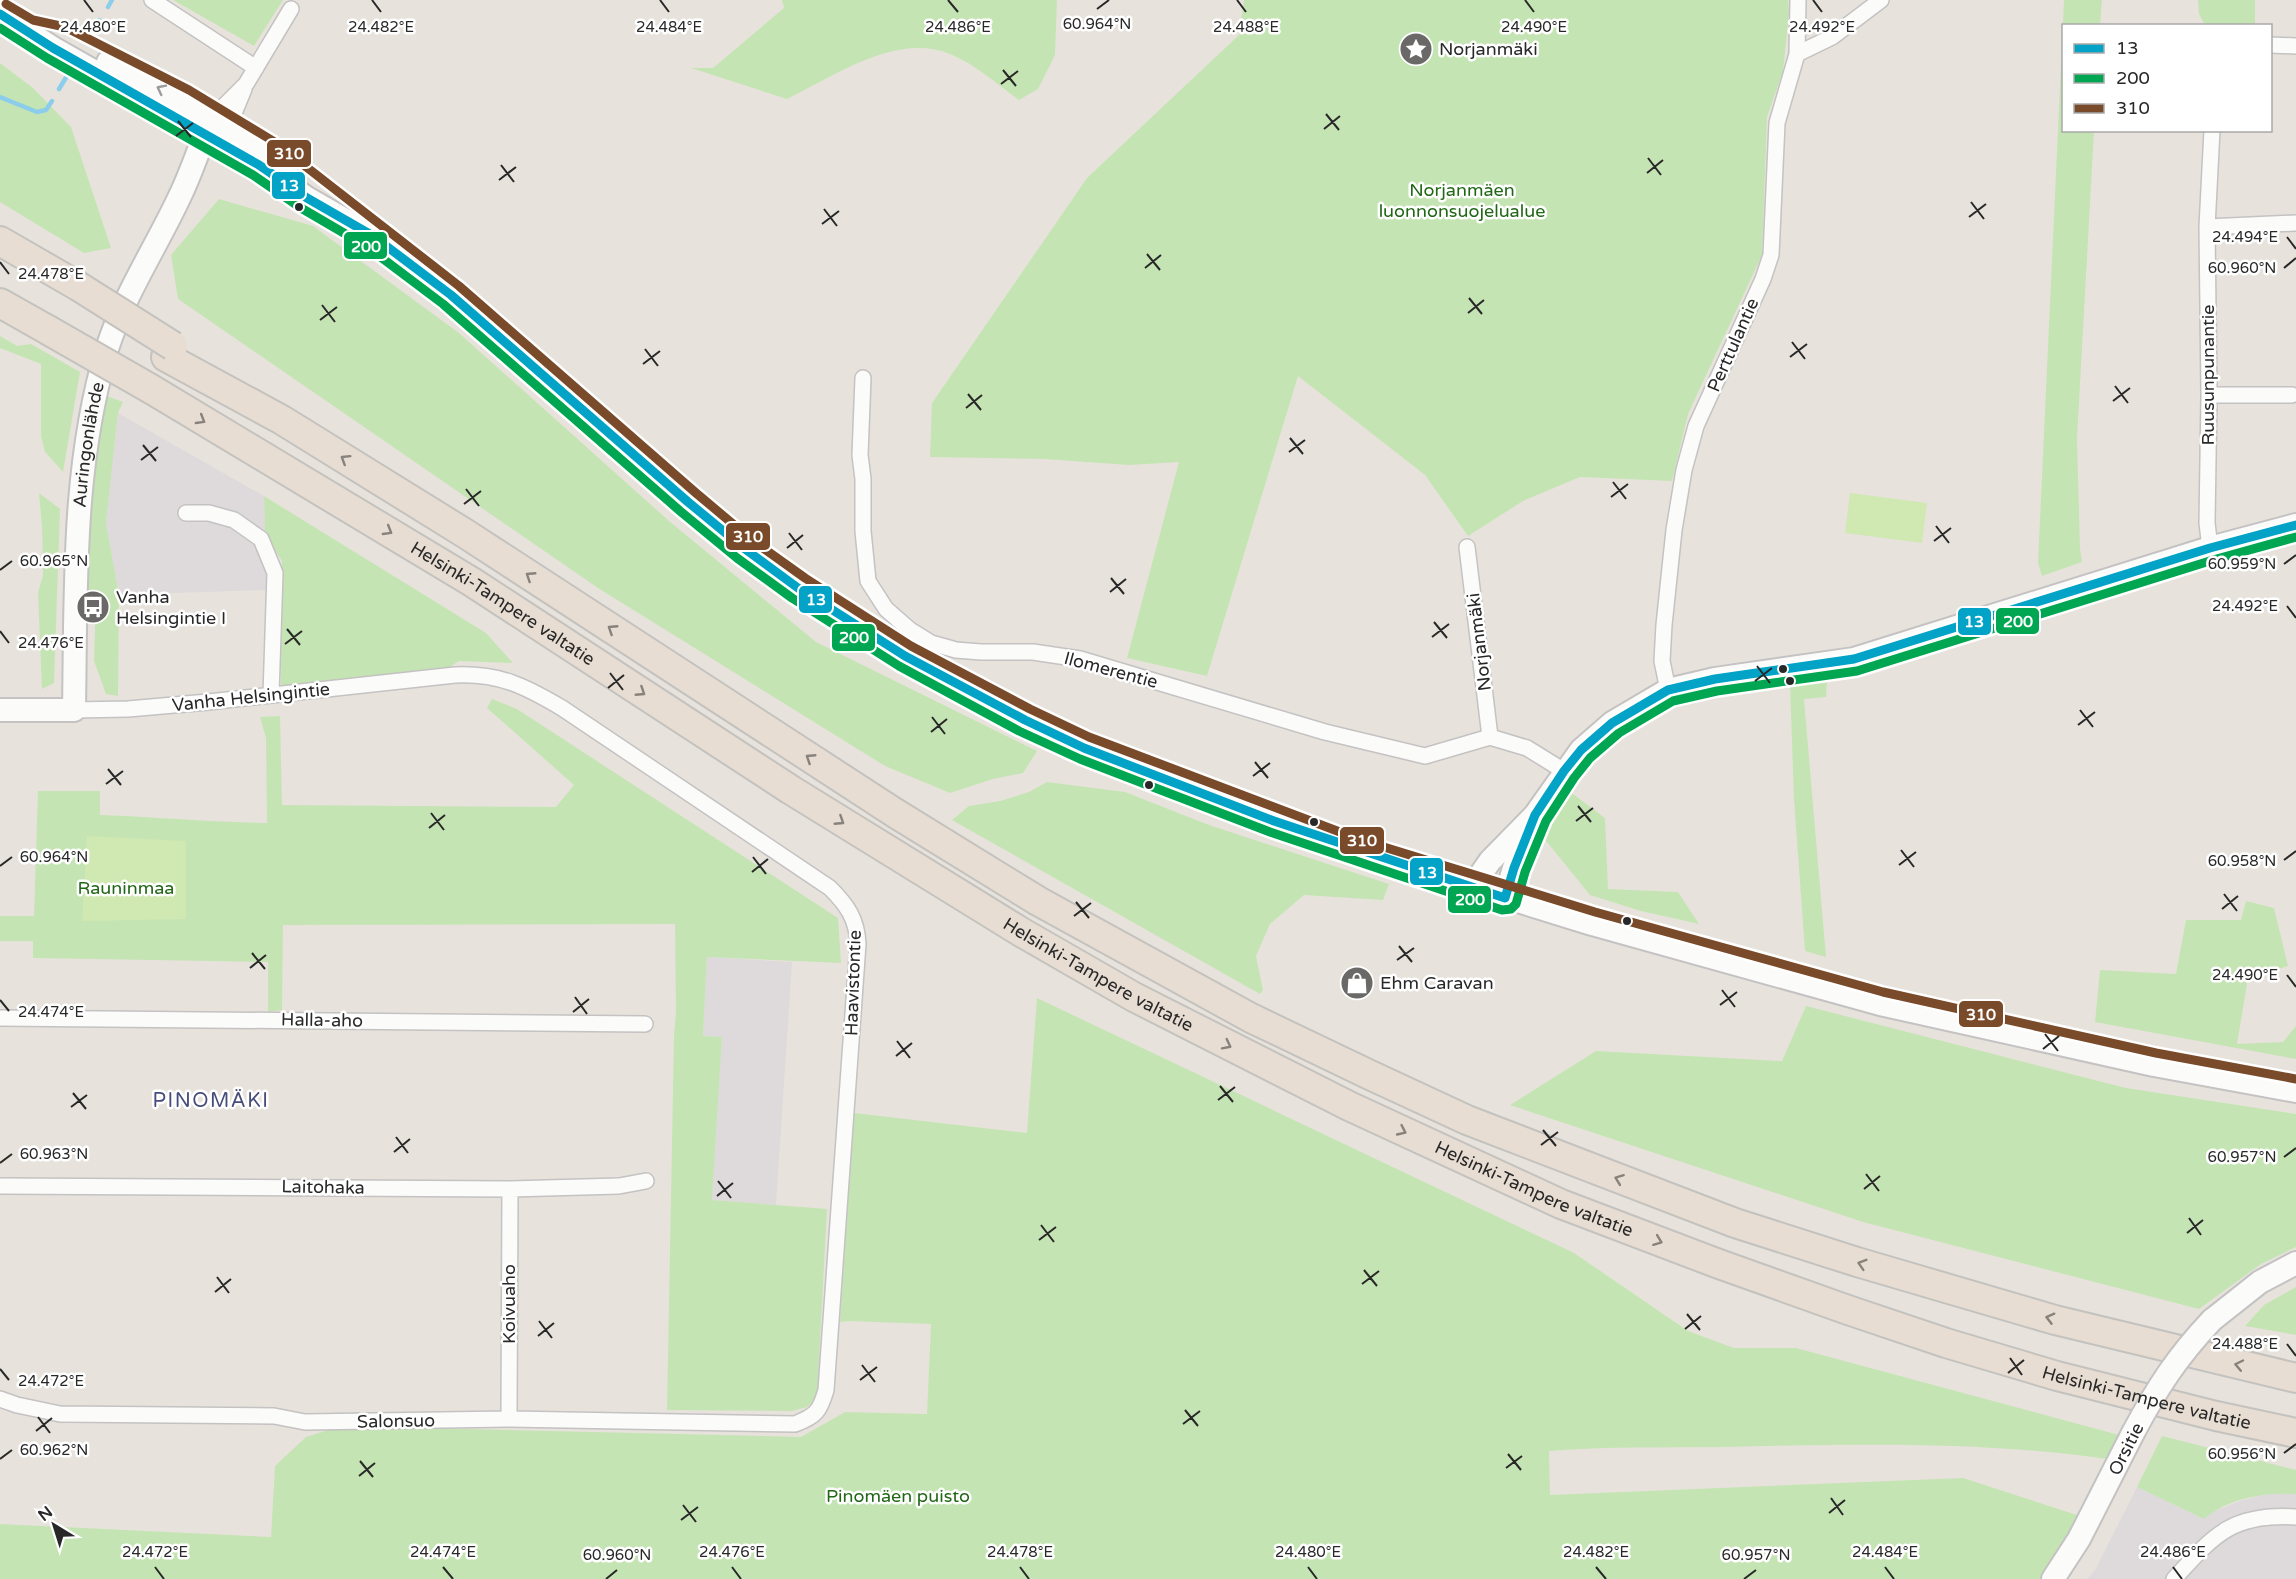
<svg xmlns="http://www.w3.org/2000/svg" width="2296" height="1579" font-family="'Varela Round',sans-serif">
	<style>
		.industrial { fill: #dedadc }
		.green { fill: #c5e4b3 }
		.pitch { fill: #d0e8b1 }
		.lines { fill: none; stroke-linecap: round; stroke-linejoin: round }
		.stream { stroke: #8dcdec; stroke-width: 4.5 }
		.street-casing { stroke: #c4c2c2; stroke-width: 18 }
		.secondary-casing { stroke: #c4c2c2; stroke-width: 26 }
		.highway-casing { stroke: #c3c2bf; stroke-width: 32 }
		.street { stroke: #fbfbfa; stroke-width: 15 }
		.secondary { stroke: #fbfbfa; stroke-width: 22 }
		.highway { stroke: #e8ddd2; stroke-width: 28 }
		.secondary-bridge-casing { stroke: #c4c2c2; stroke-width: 26; stroke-linecap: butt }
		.highway-bridge-casing { stroke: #c3c2bf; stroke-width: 32; stroke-linecap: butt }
		.secondary-bridge { stroke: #fbfbfa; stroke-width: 22 }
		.highway-bridge { stroke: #e8ddd2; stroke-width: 28 }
		.bus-1-casing { stroke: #fff; stroke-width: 14 }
		.bus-2-casing { stroke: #fff; stroke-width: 14 }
		.bus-3-casing { stroke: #fff; stroke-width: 14 }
		.bus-1 { stroke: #02a3c6; stroke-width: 9 }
		.bus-2 { stroke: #00a651; stroke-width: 9 }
		.bus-3 { stroke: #7a4b2a; stroke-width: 9 }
		.oneway { stroke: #9c9c9c }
		.oneway2 { stroke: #88827d }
		.ticks { fill: none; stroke: #282828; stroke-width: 2 }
		.bus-dot { fill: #282828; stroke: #fff; stroke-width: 2 }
		.labels { text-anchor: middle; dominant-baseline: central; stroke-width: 5; stroke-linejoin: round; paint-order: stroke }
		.poi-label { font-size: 18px; fill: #282828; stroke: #fff; text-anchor: start }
		.park-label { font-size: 18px; fill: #216716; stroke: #fff }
		.street-label { font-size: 18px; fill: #282828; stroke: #fff }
		.neighbourhood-label { font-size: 20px; letter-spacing: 1.5px; fill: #474d7a; stroke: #fff }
		.ticks-label { font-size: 15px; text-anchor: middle; fill: #282828; stroke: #fff; stroke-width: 5; stroke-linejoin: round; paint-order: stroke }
		.line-badge { stroke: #fff; stroke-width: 2 }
		.badge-label { font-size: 16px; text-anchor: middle; font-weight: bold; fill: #fff }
	</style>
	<rect width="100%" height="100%" fill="#e7e3dc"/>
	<path class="industrial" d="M118,413L264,496L267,590L119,595L106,523Z
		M707,957L792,962L776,1205L712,1200L722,1037L703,1036Z
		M2137,1487L2204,1519L2210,1513L2240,1501L2271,1493L2296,1494V1579H2087L2095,1570Z"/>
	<path class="green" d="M173,0H283L254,46Z
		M782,0H1057L1055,55L1038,89L1019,100C998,85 975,64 950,54C897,32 834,76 787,99L691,68H713L784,8Z
		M1244,0H1788L1789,13L1783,71L1767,117L1762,255L1688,414L1672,481L1580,477L1523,501L1468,536L1425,475L1298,376L1207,676L1127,658L1179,462L1129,465L1044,459L930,457L932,403L1087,178L1239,35Z
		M2064,0H2102L2100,25L2064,26V130L2094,131L2077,439L2080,549L2082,562L2042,576L2038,563Z
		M2198,0H2255V25H2205L2199,14Z
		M0,63L33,88L71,127L111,248L84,253L0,202Z
		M219,199L313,226L459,333L669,521L816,642L1037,751L1023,773L993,779L950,793L885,766L598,588L178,299L171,255Z
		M0,336L17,346L31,344L80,372L63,472L45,452L41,436V364L0,348Z
		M104,395L123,402L118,413L106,523L119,595L118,696L106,694L94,661L96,598L84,592L90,483Z
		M39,493L60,509L54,683L42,689L38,593L43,575L42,526Z
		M264,496L486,633L513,663L459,661L445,670L281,687L282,561L265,535Z
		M1827,679L1826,697L1804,699L1826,957L1805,951L1794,800L1790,685Z
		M492,699L517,709L838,918L841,963L707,957L703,1036L722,1037L712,1200L827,1209L817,1398L807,1407L792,1411L667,1410L674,1035L676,1012L675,924L283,925L282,1010L268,1012V962L33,958V941H0V916H34L38,791H100V815C156,817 211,822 267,823L266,738L260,717L280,716L282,805L556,807L574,785L487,708Z
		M1047,782L1125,792L1209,825L1389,884L1383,900L1304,895L1270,924L1256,956L1263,990L1260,994L952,820L969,806L1000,801L1029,792Z
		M1569,791L1605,818L1608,889L1678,892L1699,924L1641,911L1590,895L1538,831Z
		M2246,901L2274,908L2288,966L2248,978L2237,1044L2283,1042L2296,1026V1059L2095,1022L2100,970L2176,974L2186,920H2241Z
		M1037,998L1574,1253L1688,1331L1734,1348H1796L2119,1435L2108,1459C1982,1441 1854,1444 1727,1447C1668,1448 1607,1446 1549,1451L1550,1495L1963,1478L2080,1516L2040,1579H0V1524L271,1537L275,1466L306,1437L341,1426L801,1437L845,1412L927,1414L931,1324L849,1321L840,1322L854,1113L1027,1133Z
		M1806,1006L2126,1088L2296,1114V1247L2261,1264L2199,1309L1863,1222L1510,1105L1596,1051L1782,1061Z
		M2296,1287V1335L2245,1326L2264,1305Z
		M2162,1436L2296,1470V1494C2265,1492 2228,1498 2204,1519L2137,1487Z"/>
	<path class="pitch" d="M1850,493L1927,503L1922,543L1845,533Z
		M87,836L186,841V919L82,921Z"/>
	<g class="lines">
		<path class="stream" d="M108,7L112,0
			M93,29L99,20
			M59,89L70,71
			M0,97L37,112L46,110L52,101"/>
		<defs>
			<path id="street" d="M152,0L256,68
				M2270,45L2296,46
				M1797,54L1832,37L1881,0
				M212,118L246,84L291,9
				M228,128L244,89
				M2207,227L2296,223
				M863,378L860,455L863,479V531L868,581L886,609L910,630L931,643L956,650L981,652H1033L1080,659L1325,732L1425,756L1490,737L1527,748L1564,771
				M2209,395H2292
				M186,513H209L234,520L261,539L275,573L271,695
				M1467,547L1490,737
				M2210,548L2207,523L2209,395L2207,227L2212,130
				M1668,690L1662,661L1664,625L1674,530L1684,470L1696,426L1763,279L1771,255L1777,123L1797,54L1798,0
				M0,1018L645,1024
				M0,1186L510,1189L619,1186L646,1181
				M0,1399L17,1405L60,1414L274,1416L305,1422L509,1419L795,1424C816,1416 820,1411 826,1390L858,944C857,919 847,905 830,888L562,708C525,686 499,673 455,675L208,702L128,709L74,710
				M509,1419L510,1189
				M2174,1579C2214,1535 2232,1513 2296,1517"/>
			<g id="secondary">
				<path d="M0,14L53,48L259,165L307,198L373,236L451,295L688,502L745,549L798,588L905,656L1025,720L1084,748L1274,821L1357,851L1592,924L1880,1004L2154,1065L2296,1091"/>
				<path d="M108,62C169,94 231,125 287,166"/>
				<path id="s1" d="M0,710H74C76,589 72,466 107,349C124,295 155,249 179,198C192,172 200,144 212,118"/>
				<path d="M1472,887L1490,861L1535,815L1581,750L1612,723L1668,690L1715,679L1854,659L2210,548L2296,525"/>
				<path d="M1505,898L1514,868L1531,825"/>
				<path d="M2212,1320L2260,1282L2296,1263"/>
				<path d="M2053,1579L2079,1539L2133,1433"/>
			</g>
			<g id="highway">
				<path d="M0,241L78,286"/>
				<path d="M0,303L48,330"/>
				<path d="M166,357L282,420L466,534L895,813L1038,901L1251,1018L1370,1075L1467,1120L1735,1223L1857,1262L2055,1320L2296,1378"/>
				<path id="s2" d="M151,389L472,582L791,790L1021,932L1134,997L1349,1106L1561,1204L1719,1264L1848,1310L1946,1343L2057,1376L2216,1416L2296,1433"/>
			</g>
		</defs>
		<use href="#street" class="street-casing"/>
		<use href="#secondary" class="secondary-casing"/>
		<use href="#highway" class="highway-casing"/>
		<use href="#street" class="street"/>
		<use href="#secondary" class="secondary"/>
		<use href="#highway" class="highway"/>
		<defs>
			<path id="secondary-bridge" d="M2133,1433C2157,1388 2177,1357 2212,1320"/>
			<path id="highway-bridge" d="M78,286L173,346
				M48,330L151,389"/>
		</defs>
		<use href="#secondary-bridge" class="secondary-bridge-casing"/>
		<use href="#highway-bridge" class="highway-bridge-casing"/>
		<use href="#secondary-bridge" class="secondary-bridge"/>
		<use href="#highway-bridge" class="highway-bridge"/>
		<defs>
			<path id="bus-1" d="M0,14L53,48L259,165L307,198L373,236L451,295L688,502L745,549L798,588L905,656L1025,720L1084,748L1274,821L1505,898L1514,868L1535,815L1564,771L1581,750L1612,723L1668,690L1715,679L1854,659L2210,548L2296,525"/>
			<path id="bus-2" d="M0,28L47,58L253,175L301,208L366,246L443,304L680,511L737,558L792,598L899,666L1019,731L1080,759L1270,832L1502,910L1511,909L1516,904L1525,872L1546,821L1574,778L1590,758L1619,733L1673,701L1717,691L1857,671L2213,560L2296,537"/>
			<path id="bus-3" d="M6,4L33,20L65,27L189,90L273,141L459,286L696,493L752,540L805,578L911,646L1030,709L1089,737L1361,840L1595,912L1883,992L2156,1053L2296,1079"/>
		</defs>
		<use href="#bus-1" class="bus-1-casing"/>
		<use href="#bus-2" class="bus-2-casing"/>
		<use href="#bus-3" class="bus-3-casing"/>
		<use href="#bus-1" class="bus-1"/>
		<use href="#bus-2" class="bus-2"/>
		<use href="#bus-3" class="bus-3"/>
	</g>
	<defs><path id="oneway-chevron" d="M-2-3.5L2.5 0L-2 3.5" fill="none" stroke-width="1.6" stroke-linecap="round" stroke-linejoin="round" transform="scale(1.5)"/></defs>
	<use class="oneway" href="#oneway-chevron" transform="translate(161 89) rotate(-153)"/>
	<g class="oneway2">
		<use href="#oneway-chevron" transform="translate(201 420) rotate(31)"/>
		<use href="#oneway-chevron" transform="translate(345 459) rotate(-148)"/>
		<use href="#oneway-chevron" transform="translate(388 531) rotate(31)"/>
		<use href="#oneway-chevron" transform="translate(530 576) rotate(-147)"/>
		<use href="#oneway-chevron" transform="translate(612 629) rotate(-147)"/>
		<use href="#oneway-chevron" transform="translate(641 692) rotate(33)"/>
		<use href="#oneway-chevron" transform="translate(810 758) rotate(-147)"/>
		<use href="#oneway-chevron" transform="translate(840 821) rotate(33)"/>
		<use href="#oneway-chevron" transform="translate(1227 1045) rotate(27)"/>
		<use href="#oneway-chevron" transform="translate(1402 1131) rotate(25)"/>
		<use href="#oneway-chevron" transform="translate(1619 1179) rotate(-159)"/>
		<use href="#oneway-chevron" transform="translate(1658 1241) rotate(21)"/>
		<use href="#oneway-chevron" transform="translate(1862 1264) rotate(-163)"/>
		<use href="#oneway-chevron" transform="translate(2050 1318) rotate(-165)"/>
		<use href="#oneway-chevron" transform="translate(2239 1365) rotate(-168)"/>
	</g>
	<path class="ticks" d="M84,0L93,12M372,0L381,12M660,0L669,12M948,0L958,12M1237,0L1246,12M1525,0L1534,12M1813,0L1822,12M1097,9L1109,0M1003,70L1016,86M1001,84L1018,71M1326,114L1339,130M178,121L191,137M1324,129L1340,116M176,136L193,123M1648,158L1661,175M501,165L514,182M1647,173L1663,160M499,180L516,167M1971,202L1984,219M824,209L837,226M1969,217L1986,204M822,224L839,211M2287,237L2296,249M1147,254L1160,270M0,262L9,274M1145,268L1161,255M2284,268L2296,258M1469,298L1482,314M322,305L335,322M1468,313L1484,300M320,320L337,307M1792,342L1805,359M645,349L658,366M1790,357L1807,344M643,364L660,351M2115,386L2128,403M968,394L981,410M2113,401L2130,388M966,408L982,395M1290,438L1303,454M143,445L156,461M1289,452L1305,440M141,460L158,447M1613,482L1626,499M466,489L479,506M1611,497L1628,484M464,504L481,491M1936,526L1949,543M789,533L802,550M1934,541L1951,528M787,548L803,535M2284,564L2296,555M0,570L12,561M1111,578L1124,594M1110,592L1126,579M2287,606L2296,618M1434,622L1447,638M287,629L300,645M0,631L9,643M1432,637L1449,624M285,644L302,631M1757,666L1770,683M610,673L623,690M1755,681L1772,668M608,688L624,675M2080,710L2093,727M932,717L945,734M2078,725L2095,712M931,732L947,719M1255,762L1268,778M108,769L121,785M1253,776L1270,763M106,784L123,771M1578,806L1591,822M431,813L444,830M1576,821L1593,808M429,828L445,815M1901,850L1914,867M753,857L766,874M2284,860L2296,851M1899,865L1916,852M0,866L12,857M752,872L768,859M2224,894L2237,911M1076,902L1089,918M2222,909L2238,896M1074,916L1091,903M1399,946L1412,962M252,953L265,969M1397,960L1414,948M250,968L266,955M2287,975L2296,987M1722,990L1735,1007M575,997L587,1014M0,1000L9,1011M1720,1005L1737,992M573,1012L589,999M2045,1034L2058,1051M897,1041L910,1058M2043,1049L2059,1036M896,1056L912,1043M1220,1086L1233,1102M73,1093L86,1109M1218,1100L1235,1087M71,1107L87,1095M1543,1130L1556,1146M396,1137L408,1153M1541,1145L1558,1132M394,1152L410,1139M2284,1157L2296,1148M0,1163L12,1154M1866,1174L1879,1191M718,1181L731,1198M1864,1189L1880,1176M717,1196L733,1183M2189,1218L2201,1235M1041,1225L1054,1242M2187,1233L2203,1220M1039,1240L1056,1227M1364,1270L1377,1286M217,1277L229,1293M1362,1284L1379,1271M215,1292L231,1279M1687,1314L1700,1330M539,1321L552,1338M1685,1329L1701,1316M538,1336L554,1323M2287,1344L2296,1356M2010,1358L2022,1375M862,1365L875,1382M0,1369L9,1380M2008,1373L2024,1360M860,1380L877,1367M1185,1410L1198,1426M38,1417L50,1433M1183,1424L1200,1411M36,1431L52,1418M2284,1453L2296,1444M1508,1454L1521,1470M0,1459L12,1450M360,1461L373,1477M1506,1468L1522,1456M359,1476L375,1463M1831,1498L1843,1515M683,1505L696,1522M1829,1513L1845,1500M681,1520L698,1507M155,1567L164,1579M443,1567L453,1579M732,1567L741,1579M1020,1567L1029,1579M1308,1567L1317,1579M1596,1567L1606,1579M1885,1567L1894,1579M2173,1567L2182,1579M606,1579L617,1570M1744,1579L1756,1570"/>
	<defs>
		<symbol id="sight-disc" viewBox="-11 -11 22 22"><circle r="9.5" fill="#6b6967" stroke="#fff"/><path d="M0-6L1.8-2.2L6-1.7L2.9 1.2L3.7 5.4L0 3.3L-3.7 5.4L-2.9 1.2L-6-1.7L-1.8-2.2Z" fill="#fff"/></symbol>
		<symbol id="bus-disc" viewBox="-11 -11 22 22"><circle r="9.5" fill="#6b6967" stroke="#fff"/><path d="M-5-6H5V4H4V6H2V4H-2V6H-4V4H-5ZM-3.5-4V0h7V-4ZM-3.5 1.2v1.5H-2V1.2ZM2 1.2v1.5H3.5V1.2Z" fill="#fff"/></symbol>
		<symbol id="shop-disc" viewBox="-11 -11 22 22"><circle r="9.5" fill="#6b6967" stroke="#fff"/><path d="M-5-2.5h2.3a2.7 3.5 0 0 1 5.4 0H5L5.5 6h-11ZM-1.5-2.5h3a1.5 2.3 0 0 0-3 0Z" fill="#fff"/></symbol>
	</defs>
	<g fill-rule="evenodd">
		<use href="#sight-disc" x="1397" y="30" width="38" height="38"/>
		<use href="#bus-disc" x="74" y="588" width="38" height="38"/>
		<use href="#shop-disc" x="1338" y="964" width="38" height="38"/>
	</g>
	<g class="bus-dot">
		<circle cx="299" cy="207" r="5"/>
		<circle cx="1783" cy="669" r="5"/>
		<circle cx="1790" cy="681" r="5"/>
		<circle cx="1149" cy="785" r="5"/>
		<circle cx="1314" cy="822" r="5"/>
		<circle cx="1627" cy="921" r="5"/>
	</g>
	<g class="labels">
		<g class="poi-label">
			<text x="1439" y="49">Norjanmäki</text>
			<text x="116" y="597">Vanha<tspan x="116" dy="21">Helsingintie I</tspan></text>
			<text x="1380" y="983">Ehm Caravan</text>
		</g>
		<g class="park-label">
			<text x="1462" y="190">Norjanmäen<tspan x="1462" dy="21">luonnonsuojelualue</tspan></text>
			<text x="126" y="888">Rauninmaa</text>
			<text x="898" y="1496">Pinomäen puisto</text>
		</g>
		<g class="street-label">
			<text transform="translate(1733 345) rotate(-66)">Perttulantie</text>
			<text transform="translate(2208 375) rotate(-90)">Ruusunpunantie</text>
			<text stroke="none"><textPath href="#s1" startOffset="340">Auringonlähde</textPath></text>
			<text stroke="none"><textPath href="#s2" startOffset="412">Helsinki-Tampere valtatie</textPath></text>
			<text transform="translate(1479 642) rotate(-97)">Norjanmäki</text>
			<text transform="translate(1111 670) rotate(15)">Ilomerentie</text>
			<text transform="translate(251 697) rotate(-6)">Vanha Helsingintie</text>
			<text stroke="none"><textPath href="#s2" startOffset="1114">Helsinki-Tampere valtatie</textPath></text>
			<text transform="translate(853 983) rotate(-88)">Haavistontie</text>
			<text transform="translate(322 1020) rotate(1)">Halla-aho</text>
			<text transform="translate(323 1187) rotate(1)">Laitohaka</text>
			<text stroke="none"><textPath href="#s2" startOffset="1600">Helsinki-Tampere valtatie</textPath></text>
			<text transform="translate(509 1304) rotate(-90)">Koivuaho</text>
			<text stroke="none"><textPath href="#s2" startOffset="2248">Helsinki-Tampere valtatie</textPath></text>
			<text transform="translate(396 1421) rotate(-1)">Salonsuo</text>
			<text transform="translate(2126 1449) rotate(-63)">Orsitie</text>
		</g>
		<g class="neighbourhood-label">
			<text x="211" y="1101">PINOMÄKI</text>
		</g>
	</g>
	<g class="ticks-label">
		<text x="1097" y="29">60.964°N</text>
		<text x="1534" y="32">24.490°E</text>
		<text x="93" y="32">24.480°E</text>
		<text x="381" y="32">24.482°E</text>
		<text x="669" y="32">24.484°E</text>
		<text x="958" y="32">24.486°E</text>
		<text x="1246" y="32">24.488°E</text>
		<text x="1822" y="32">24.492°E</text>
		<text x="2245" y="242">24.494°E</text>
		<text x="2242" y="273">60.960°N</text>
		<text x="51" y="279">24.478°E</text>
		<text x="54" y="566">60.965°N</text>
		<text x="2242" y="569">60.959°N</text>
		<text x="2245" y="611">24.492°E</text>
		<text x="51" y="648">24.476°E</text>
		<text x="54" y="862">60.964°N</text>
		<text x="2242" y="866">60.958°N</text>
		<text x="2245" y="980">24.490°E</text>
		<text x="51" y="1017">24.474°E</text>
		<text x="54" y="1159">60.963°N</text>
		<text x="2242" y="1162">60.957°N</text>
		<text x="2245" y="1349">24.488°E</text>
		<text x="51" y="1386">24.472°E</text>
		<text x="54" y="1455">60.962°N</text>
		<text x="2242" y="1459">60.956°N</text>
		<text x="155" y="1557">24.472°E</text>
		<text x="443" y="1557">24.474°E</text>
		<text x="732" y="1557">24.476°E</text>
		<text x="1020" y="1557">24.478°E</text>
		<text x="1308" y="1557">24.480°E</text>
		<text x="1596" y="1557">24.482°E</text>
		<text x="1885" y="1557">24.484°E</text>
		<text x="2173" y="1557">24.486°E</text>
		<text x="617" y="1560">60.960°N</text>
		<text x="1756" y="1560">60.957°N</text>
	</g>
	<g class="line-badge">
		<rect x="266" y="139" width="46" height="29" rx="6" fill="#7a4b2a"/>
		<rect x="271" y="171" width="35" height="29" rx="6" fill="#02a3c6"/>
		<rect x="343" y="231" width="45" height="29" rx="6" fill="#00a651"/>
		<rect x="725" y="522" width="46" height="29" rx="6" fill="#7a4b2a"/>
		<rect x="798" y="585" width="35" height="29" rx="6" fill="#02a3c6"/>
		<rect x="1995" y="607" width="45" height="28" rx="6" fill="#00a651"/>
		<rect x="1957" y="607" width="35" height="29" rx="6" fill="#02a3c6"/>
		<rect x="831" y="623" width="45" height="29" rx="6" fill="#00a651"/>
		<rect x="1339" y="826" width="46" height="29" rx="6" fill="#7a4b2a"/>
		<rect x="1409" y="857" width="35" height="29" rx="6" fill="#02a3c6"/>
		<rect x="1447" y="885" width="45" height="29" rx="6" fill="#00a651"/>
		<rect x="1958" y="1000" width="46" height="28" rx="6" fill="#7a4b2a"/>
	</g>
	<g class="badge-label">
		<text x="289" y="159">310</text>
		<text x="289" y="191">13</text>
		<text x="366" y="252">200</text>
		<text x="748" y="542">310</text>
		<text x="816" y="605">13</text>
		<text x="2018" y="627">200</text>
		<text x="1974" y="627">13</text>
		<text x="854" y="643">200</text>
		<text x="1362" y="846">310</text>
		<text x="1427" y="878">13</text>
		<text x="1470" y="905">200</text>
		<text x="1981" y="1020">310</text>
	</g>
	<rect x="2062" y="24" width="210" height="108" fill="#ffffff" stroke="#a9a9a9" stroke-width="1.5"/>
	<rect x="2074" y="44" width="30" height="9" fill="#02a3c6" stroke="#a9a9a9" stroke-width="1.5"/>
	<text x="2116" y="54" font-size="18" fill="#282828">13</text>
	<rect x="2074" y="74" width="30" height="9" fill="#00a651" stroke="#a9a9a9" stroke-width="1.5"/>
	<text x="2116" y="84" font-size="18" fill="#282828">200</text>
	<rect x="2074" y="104" width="30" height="9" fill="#7a4b2a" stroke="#a9a9a9" stroke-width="1.5"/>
	<text x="2116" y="114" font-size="18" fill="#282828">310</text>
	<g transform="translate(54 1525) rotate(322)" stroke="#ffffff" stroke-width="4.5" paint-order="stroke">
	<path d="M0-4.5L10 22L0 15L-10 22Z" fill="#282828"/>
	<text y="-9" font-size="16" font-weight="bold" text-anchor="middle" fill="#282828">N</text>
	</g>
</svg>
